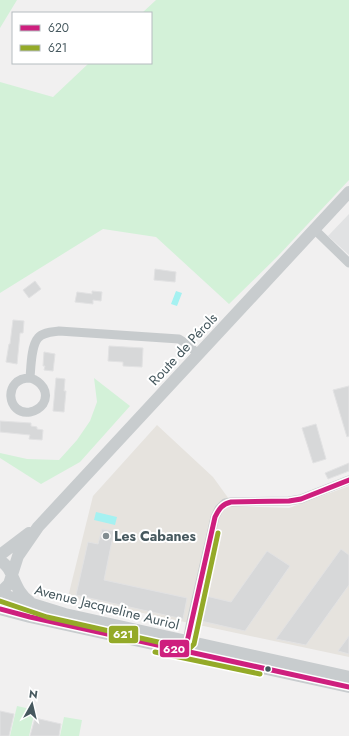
<svg xmlns="http://www.w3.org/2000/svg" width="349" height="736" font-family="Jost,sans-serif">
	<style>
		.commercial { fill: #e6e3de }
		.airport { fill: #e1e2e3 }
		.green { fill: #d3f1d8 }
		.water { fill: #a5f1f1 }
		.building { fill: #d7d8d9; stroke: #e2e2e3 }
		.lines { fill: none; stroke-linecap: round; stroke-linejoin: round }
		.street { stroke: #c7cbcd; stroke-width: 9 }
		.secondary { stroke: #c8ccce; stroke-width: 12 }
		.bus-1-casing { stroke: #fff; stroke-width: 8 }
		.bus-2-casing { stroke: #fff; stroke-width: 8 }
		.bus-1 { stroke: #ce1f7e; stroke-width: 5 }
		.bus-2 { stroke: #94aa28; stroke-width: 5 }
		.poi-dot { fill: #828d91; stroke: #fff; stroke-width: 1.5 }
		.bus-dot { fill: #46585e; stroke: #fff; stroke-width: 1.5 }
		.labels { text-anchor: middle; dominant-baseline: central; stroke-width: 4; stroke-linejoin: round; paint-order: stroke }
		.street-label { font-size: 14px; fill: #46585e; stroke: #fff }
		.poi-label { font-size: 14px; font-weight: bold; fill: #46585e; stroke: #fff; text-anchor: start }
		.line-badge { stroke: #fff; stroke-width: 1.5 }
		.badge-label { font-size: 11px; text-anchor: middle; font-weight: bold; fill: #fff }
	</style>
	<rect width="100%" height="100%" fill="#f1f0f0"/>
	<path class="commercial" d="M157,425L213,477L234,506L289,508L349,486V657L68,597L93,496Z"/>
	<path class="airport" d="M349,214V255L328,236Z"/>
	<path class="green" d="M0,0H17L0,28Z
		M156,0H349V180L278,256L229,304L156,237L103,229L0,293V82L53,97L89,63H151V13H142Z
		M94,378L130,406L80,462L41,484L0,458V453L27,459L59,460L77,440L90,421L97,402Z
		M17,706L35,710L29,736H10Z
		M64,717L82,720L79,736H60Z"/>
	<path class="water" d="M176,291L182,293L177,306L171,304Z
		M96,512L117,517L115,525L94,520Z"/>
	<path class="building" d="M155,269L176,272L175,282L154,280Z
		M35,281L41,289L29,298L23,290Z
		M92,291L102,292L101,301L93,300V304L75,302L77,292L92,294Z
		M13,320L24,321L23,333H20L17,364L6,362L9,344H10Z
		M109,346L143,348L142,367L123,366V362L108,361Z
		M44,352L55,354L53,371L44,370L45,366H43Z
		M56,378L65,379L64,391H66L64,412L53,411Z
		M349,386V436L347,437L333,390Z
		M0,421L31,423V426L37,427V429L43,430L42,440L29,439L30,435L0,432Z
		M316,424L326,459L313,463L302,428Z
		M349,463V471L328,479L325,473Z
		M102,529L114,531L104,580L187,598L183,619L76,595L88,542L98,544Z
		M341,549L349,555V585L306,645L276,639Z
		M267,551L290,566L245,631L201,621L206,596L231,602Z
		M349,636V654L338,651Z
		M0,711L14,714L9,736H0Z
		M35,718L61,724L59,736H30Z"/>
	<g class="lines">
		<path class="street" d="M314,229L349,263
			M30,378C2,378 7,416 30,412C35,411 40,408 43,404C50,392 41,381 30,378C31,367 31,346 38,338C43,332 52,332 59,331L179,339L187,344L198,354
			M186,647L190,626L215,517L219,509L225,503L231,502L289,501L301,499L349,480"/>
		<path class="secondary" d="M0,555L29,533
			M0,561C15,568 12,590 30,602
			M0,593L9,584L18,556L38,527L349,192
			M0,594L65,614L349,677
			M0,609L30,617L349,687"/>
		<defs>
			<path id="bus-1" d="M0,609L30,617L349,687
				M187,642L215,517C219,509 222,504 231,502L289,501L301,499L349,480"/>
			<path id="bus-2" d="M0,601L47,617L189,649L194,644L218,533
				M155,652L260,674"/>
		</defs>
		<use href="#bus-1" class="bus-1-casing"/>
		<use href="#bus-2" class="bus-2-casing"/>
		<use href="#bus-1" class="bus-1"/>
		<use href="#bus-2" class="bus-2"/>
	</g>
	<circle class="poi-dot" cx="106" cy="536" r="4"/>
	<circle class="bus-dot" cx="268" cy="669" r="3.5"/>
	<g class="labels">
		<g class="street-label">
			<text transform="translate(183 349) rotate(-47)">Route de Pérols</text>
			<text transform="translate(107 607) rotate(14)">Avenue Jacqueline Auriol</text>
		</g>
		<g class="poi-label">
			<text x="114" y="536">Les Cabanes</text>
		</g>
	</g>
	<g class="line-badge">
		<rect x="108" y="625" width="31" height="19" rx="4" fill="#94aa28"/>
		<rect x="159" y="639" width="31" height="19" rx="4" fill="#ce1f7e"/>
	</g>
	<g class="badge-label">
		<text x="123" y="638">621</text>
		<text x="174" y="653">620</text>
	</g>
	<rect x="12" y="12" width="140" height="52" fill="#ffffff" stroke="#b5bcbf"/>
	<rect x="20" y="25" width="20" height="6" fill="#ce1f7e" stroke="#b5bcbf"/>
	<text x="48" y="32" font-size="12" fill="#46585e">620</text>
	<rect x="20" y="45" width="20" height="6" fill="#94aa28" stroke="#b5bcbf"/>
	<text x="48" y="52" font-size="12" fill="#46585e">621</text>
	<g transform="translate(32 704) rotate(8)" stroke="#ffffff" stroke-width="3" paint-order="stroke">
	<path d="M0-3L7 15L0 10L-7 15Z" fill="#46585e"/>
	<text y="-6" font-size="11" font-weight="bold" text-anchor="middle" fill="#46585e">N</text>
	</g>
</svg>
